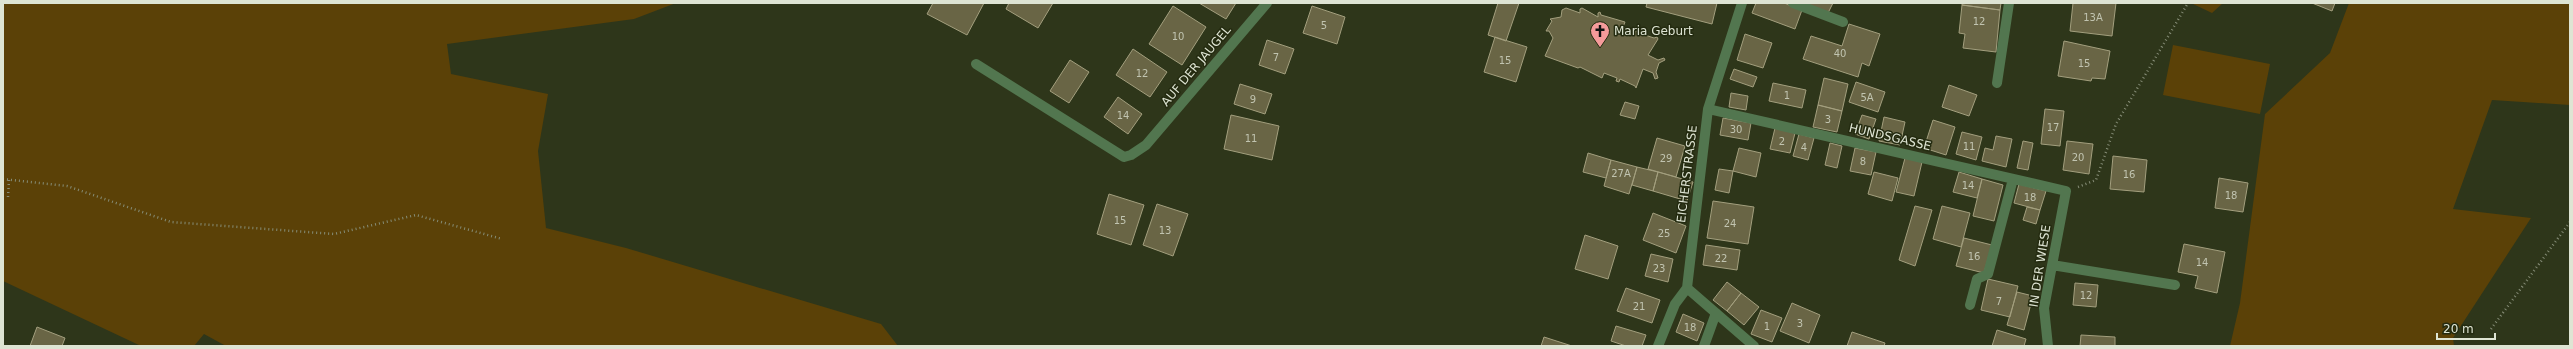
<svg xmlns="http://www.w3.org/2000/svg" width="2573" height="349" font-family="'DejaVu Sans',sans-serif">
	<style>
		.green { fill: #5b4107 }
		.building { fill: #696545; stroke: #a39f7e }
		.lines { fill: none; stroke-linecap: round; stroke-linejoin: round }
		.path { stroke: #868d77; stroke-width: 2.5; stroke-dasharray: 1 3; stroke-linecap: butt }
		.minor { stroke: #52764f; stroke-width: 10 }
		.labels { text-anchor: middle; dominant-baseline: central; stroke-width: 3; stroke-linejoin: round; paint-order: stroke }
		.number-label { font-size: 10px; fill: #c1c4b0 }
		.poi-label { font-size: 12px; fill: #dee4d3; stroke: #242b10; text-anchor: start }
		.street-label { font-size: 12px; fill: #dee4d3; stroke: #242b10 }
	</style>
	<rect width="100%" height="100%" fill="#2e361a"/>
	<path class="green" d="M3,3H676L634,19L447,44L451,74L548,94L538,151L546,228L626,248L881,324L898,346H226L204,334L194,346H141L3,281Z
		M2191,3H2223L2212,13Z
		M2349,3H2570V105L2492,100L2453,209L2531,218L2453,338L2454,346H2230L2240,303L2265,114L2330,53Z
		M2173,45L2270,64L2260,114L2163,95Z"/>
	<path class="building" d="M933,3H984L967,35L927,14Z
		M1009,3H1053L1038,28L1006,9Z
		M1199,3H1236L1226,19Z
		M1498,3H1519L1506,41L1488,35Z
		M1647,3H1717L1712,24L1646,7Z
		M1756,3H1784L1802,10L1795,29L1752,13Z
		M1804,3H1833L1828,13Z
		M1962,3H2001L2000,10L1962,5Z
		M2073,3H2116L2112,36L2070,31Z
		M2312,3H2335L2332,11Z
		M1962,5L2000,10L1996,52L1963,48L1965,34L1959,33Z
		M1173,6L1206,27L1182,65L1149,44Z
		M1312,6L1345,17L1337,44L1303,33Z
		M1566,8L1580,13V9L1582,8L1598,17V13L1600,12L1601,15L1625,22L1623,27L1636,32L1638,29L1640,30L1639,33L1654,38L1657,37L1658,39L1648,55L1658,60L1664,58L1665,60L1659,63L1656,72L1658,78L1655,79L1653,73L1643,69L1636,88L1635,86L1620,79L1619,82L1616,81L1617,78L1604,73L1602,78L1580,67L1578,68L1545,56L1553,38L1549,31H1546L1552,21L1550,19L1561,17L1562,10Z
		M1849,24L1880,34L1869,66L1862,63L1858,77L1803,59L1811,36L1842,46Z
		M1745,34L1772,43L1763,68L1737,60Z
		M1495,37L1527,47L1516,82L1484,72Z
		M1267,40L1294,49L1285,74L1259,65Z
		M2064,41L2110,51L2105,79L2092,78L2091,81L2058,76Z
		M1133,49L1167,72L1150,97L1116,75Z
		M1070,60L1089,72L1069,103L1050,91Z
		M1734,69L1757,77L1753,87L1730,79Z
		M1824,78L1848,84L1842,111L1818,105Z
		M1856,82L1885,92L1878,112L1849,102Z
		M1773,83L1806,90L1802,108L1769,101Z
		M1240,84L1272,94L1265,114L1234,104Z
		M1949,85L1977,95L1969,116L1942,107Z
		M1731,93L1748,96L1746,110L1729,107Z
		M1118,97L1142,114L1128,134L1104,117Z
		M1625,102L1639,106L1635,119L1620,115Z
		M1818,105L1842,111L1837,132L1813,127Z
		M2045,109L2064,111L2060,146L2041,144Z
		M1231,115L1279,126L1272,160L1224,149Z
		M1862,115L1876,119L1869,139L1855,134Z
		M1884,117L1905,122L1900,145L1879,141Z
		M1723,118L1751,123L1748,140L1720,135Z
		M1933,120L1955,127L1946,155L1924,148Z
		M1775,128L1795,133L1790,153L1770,149Z
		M1962,132L1982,137L1976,160L1956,154Z
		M1799,134L1814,138L1808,160L1793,156Z
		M1996,136L2012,139L2006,167L1982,161L1985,148L1993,150Z
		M1657,138L1685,146L1676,177L1648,169Z
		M2023,141L2033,143L2028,170L2017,168Z
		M2067,141L2093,144L2089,174L2063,170Z
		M1830,143L1842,146L1837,168L1825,165Z
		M1739,148L1761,153L1756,177L1733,171Z
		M1855,148L1876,152L1871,175L1850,171Z
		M1588,153L1611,160L1606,178L1583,172Z
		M2113,156L2147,160L2144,192L2110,189Z
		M1905,158L1922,162L1914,196L1896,192Z
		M1611,160L1637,167L1629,194L1604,186Z
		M1637,167L1658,172L1653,191L1632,185Z
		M1719,169L1733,171L1729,193L1715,190Z
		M1658,172L1693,182L1687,201L1653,191Z
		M1874,172L1898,178L1892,201L1868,194Z
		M1959,172L1982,179L1977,198L1953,192Z
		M2219,178L2248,183L2243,212L2215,208Z
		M1982,179L2003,185L1994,221L1973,216Z
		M2019,184L2046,191L2040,210L2014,203Z
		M1109,194L1144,205L1131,245L1097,234Z
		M1713,201L1754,207L1748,244L1707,238Z
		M1157,204L1188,214L1173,256L1143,245Z
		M1915,206L1932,210L1915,266L1899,260Z
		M1942,206L1970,213L1961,247L1933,239Z
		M2027,207L2040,210L2036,224L2023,220Z
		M1653,213L1686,226L1676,253L1643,240Z
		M1585,235L1618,246L1608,279L1575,269Z
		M1964,238L1992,245L1984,273L1956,266Z
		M2184,244L2225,252L2217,293L2195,288L2198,276L2178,272Z
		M1706,245L1740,250L1737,270L1703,265Z
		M1651,254L1673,259L1668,282L1645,276Z
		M1988,279L2018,286L2010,317L1981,310Z
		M1727,282L1741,293L1727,311L1713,300Z
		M2075,283L2098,285L2096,307L2073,305Z
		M1626,288L1660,300L1652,323L1617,311Z
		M2017,292L2033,296L2024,330L2007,325Z
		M1741,293L1759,307L1744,325L1727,311Z
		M1792,303L1820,315L1809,343L1780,331Z
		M1761,310L1782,318L1772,342L1751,334Z
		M1683,314L1704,323L1697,341L1676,332Z
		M1616,326L1646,335L1642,346H1626L1611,341Z
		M37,327L65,338L62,346H30Z
		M1997,330L2026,339L2024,346H1992Z
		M1852,332L1885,343L1884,346H1847Z
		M2081,335L2115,337V346H2080Z
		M1544,337L1572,346H1541Z"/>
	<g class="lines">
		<path class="path" d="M3,179L67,186L171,222L334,234L416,215L502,239
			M2078,187L2096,180L2116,124L2188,3
			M8,197L9,180
			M2491,329L2570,222"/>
		<path class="minor" d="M1793,3L1843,22
			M976,64L1124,157L1131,155L1146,145L1267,3
			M1997,83L2009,3
			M1708,109L2066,191L2044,308L2048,346
			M2052,265L2175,285
			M1687,288L1754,346
			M1970,305L1977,279L1988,274L2013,179
			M1658,346L1675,304L1687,288L1708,109L1742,3
			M1704,346L1716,313"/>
	</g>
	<defs>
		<symbol id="church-pin" viewBox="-11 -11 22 30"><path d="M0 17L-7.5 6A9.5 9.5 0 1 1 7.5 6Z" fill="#f59b9b" stroke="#242b10"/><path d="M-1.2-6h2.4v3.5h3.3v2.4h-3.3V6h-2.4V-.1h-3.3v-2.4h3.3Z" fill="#111"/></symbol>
	</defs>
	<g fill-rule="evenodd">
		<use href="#church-pin" x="1589" y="20" width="22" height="30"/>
	</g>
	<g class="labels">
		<g class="number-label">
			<text x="2093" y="17">13A</text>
			<text x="1979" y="21">12</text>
			<text x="1324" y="25">5</text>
			<text x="1178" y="36">10</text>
			<text x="1840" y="53">40</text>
			<text x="1276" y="57">7</text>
			<text x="1505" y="60">15</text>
			<text x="2084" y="63">15</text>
			<text x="1142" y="73">12</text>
			<text x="1787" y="95">1</text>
			<text x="1867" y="97">5A</text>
			<text x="1253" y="99">9</text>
			<text x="1123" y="115">14</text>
			<text x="1828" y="119">3</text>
			<text x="2053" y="127">17</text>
			<text x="1736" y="129">30</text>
			<text x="1251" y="138">11</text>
			<text x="1782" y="141">2</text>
			<text x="1969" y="146">11</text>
			<text x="1804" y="147">4</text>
			<text x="2078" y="157">20</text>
			<text x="1666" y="158">29</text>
			<text x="1863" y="161">8</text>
			<text x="1621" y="173">27A</text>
			<text x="2129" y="174">16</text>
			<text x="1968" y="185">14</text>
			<text x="2231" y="195">18</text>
			<text x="2030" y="197">18</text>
			<text x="1120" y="220">15</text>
			<text x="1730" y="223">24</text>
			<text x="1165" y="230">13</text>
			<text x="1664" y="233">25</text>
			<text x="1974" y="256">16</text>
			<text x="1721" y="258">22</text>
			<text x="2202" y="262">14</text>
			<text x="1659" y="268">23</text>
			<text x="2086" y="295">12</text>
			<text x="1999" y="301">7</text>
			<text x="1639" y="306">21</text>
			<text x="1800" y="323">3</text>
			<text x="1767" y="326">1</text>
			<text x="1690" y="327">18</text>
		</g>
		<g class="poi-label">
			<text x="1614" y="31">Maria Geburt</text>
		</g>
		<g class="street-label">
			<text transform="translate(1196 66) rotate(-50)">AUF DER JAUGEL</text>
			<text transform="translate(1890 137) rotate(13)">HUNDSGASSE</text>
			<text transform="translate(1687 174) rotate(-83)">EICHERSTRASSE</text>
			<text transform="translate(2040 266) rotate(-81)">IN DER WIESE</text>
		</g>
	</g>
	<rect width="2573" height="349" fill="none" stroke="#dee4d3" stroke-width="8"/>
	<path d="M2437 333v6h58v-6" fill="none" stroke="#dee4d3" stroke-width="2"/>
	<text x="2443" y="333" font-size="12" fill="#dee4d3" stroke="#242b10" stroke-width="3" paint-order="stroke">20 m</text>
</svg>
